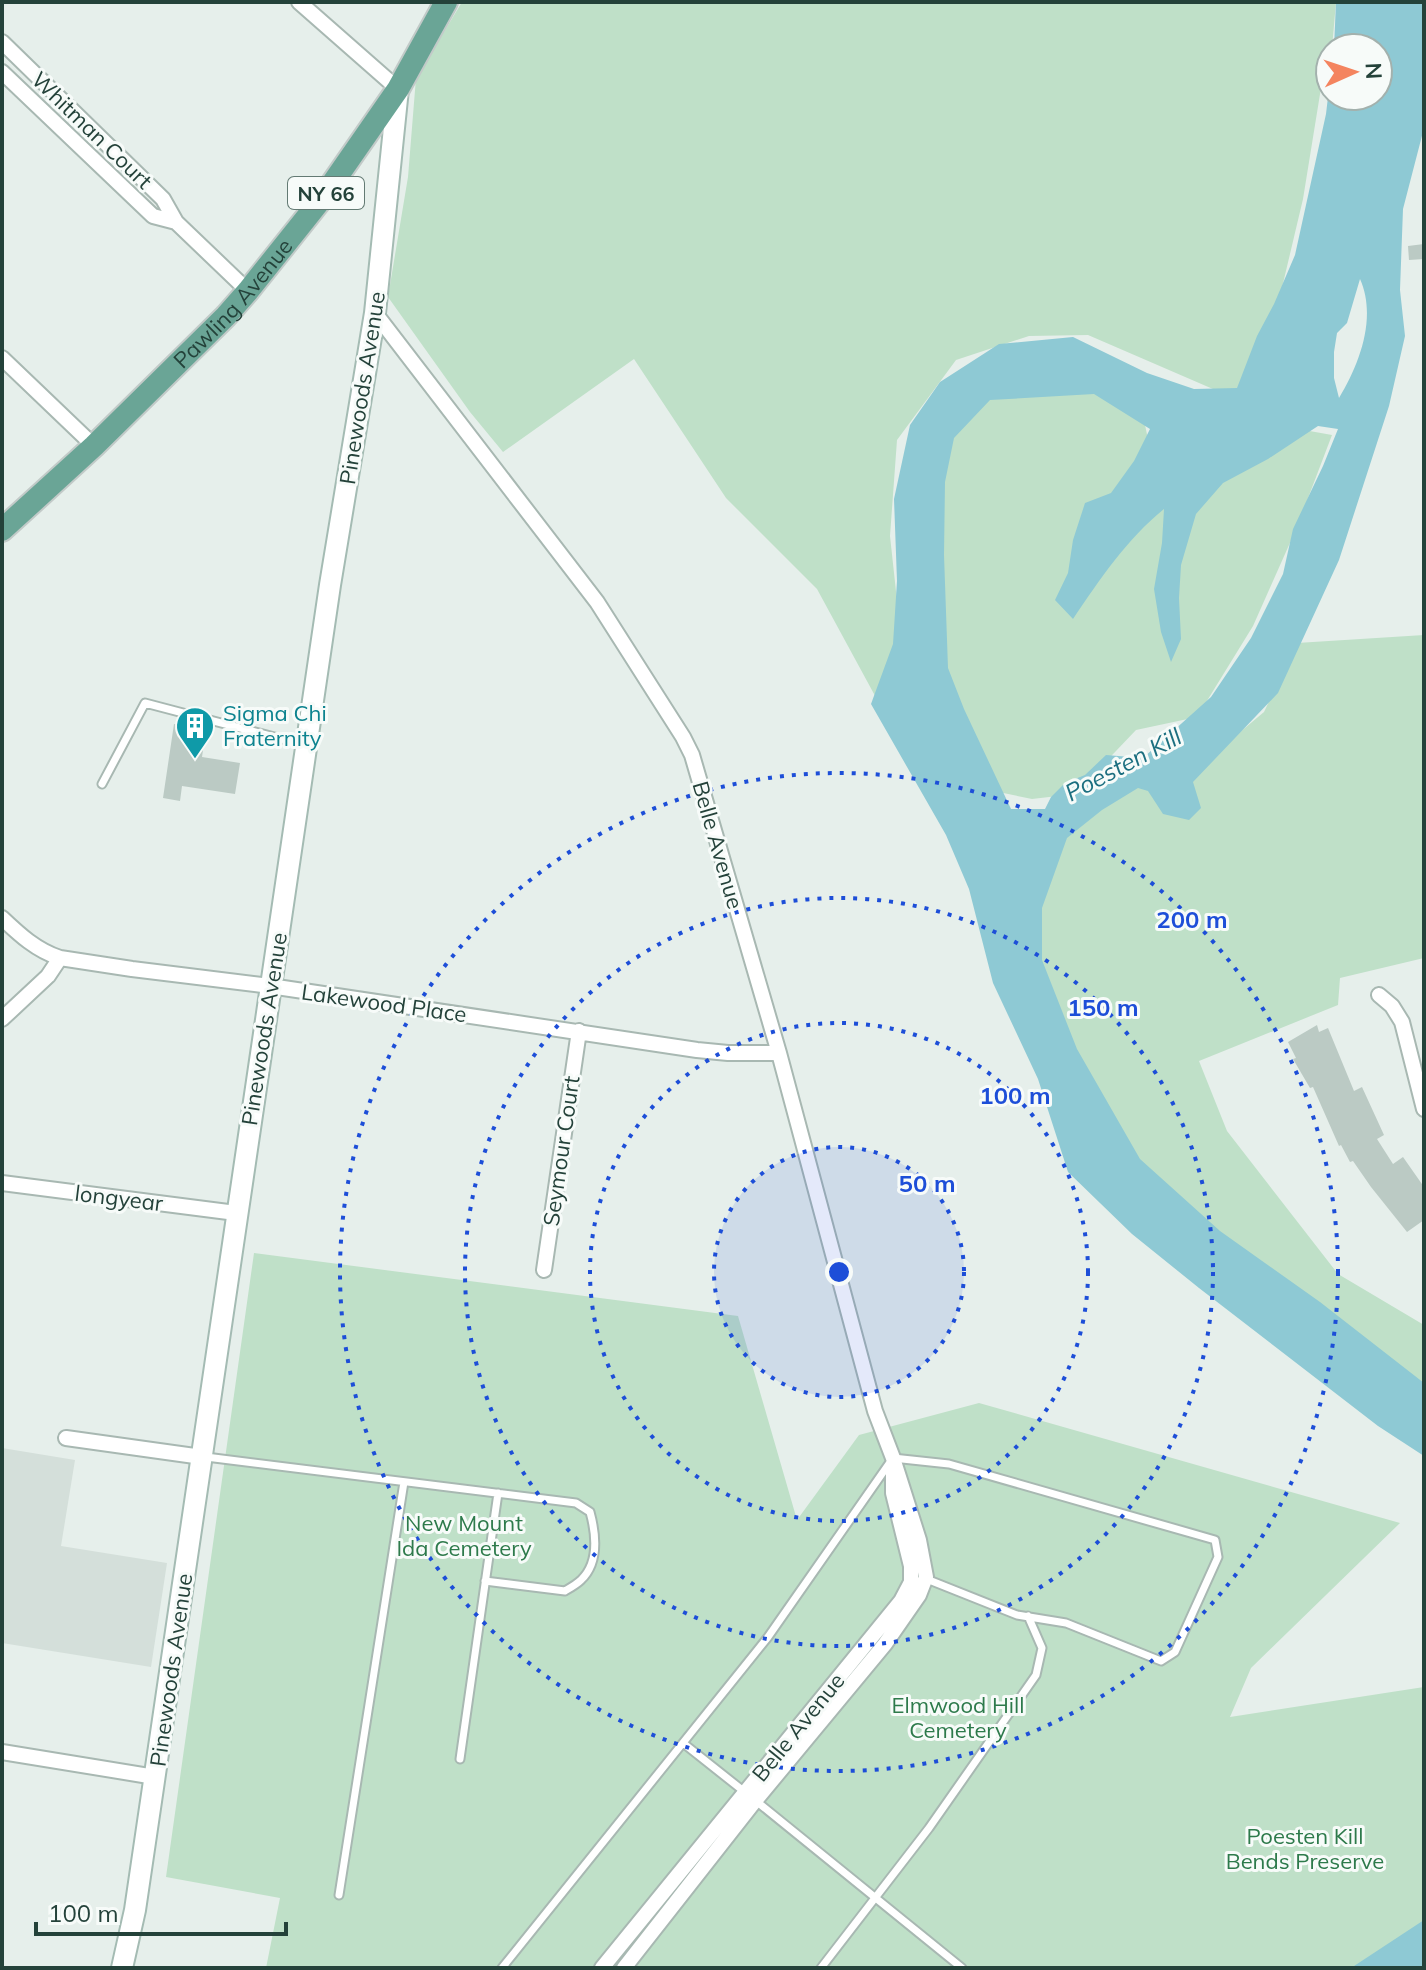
<svg xmlns="http://www.w3.org/2000/svg" width="1426" height="1970" font-family="Mulish,sans-serif">
	<style>
		.built { fill: #d4dfda }
		.green { fill: #bfe0c8 }
		.water { fill: #8ec9d4; fill-rule: evenodd }
		.building { fill: #bbcac4 }
		.lines { fill: none; stroke-linecap: round; stroke-linejoin: round }
		.lane-casing { stroke: #a8b8b2; stroke-width: 11 }
		.street-casing { stroke: #a8b8b2; stroke-width: 18 }
		.secondary-casing { stroke: #a4bbb3; stroke-width: 24 }
		.primary-casing { stroke: #c2cac8; stroke-width: 26 }
		.lane { stroke: #fff; stroke-width: 7 }
		.street { stroke: #fff; stroke-width: 14 }
		.secondary { stroke: #fff; stroke-width: 20 }
		.primary { stroke: #6aa596; stroke-width: 22 }
		.ring { fill: none; stroke: #1d4ed8; stroke-width: 4; stroke-dasharray: 4 8 }
		.labels { text-anchor: middle; dominant-baseline: central; stroke-width: 6; stroke-linejoin: round; paint-order: stroke }
		.shield { fill: #f7fbf9; stroke: #637a73; stroke-width: 2 }
		.shield-label { font-size: 20px; font-weight: bold; fill: #24423a }
		.street-label { font-size: 22px; fill: #24423a; stroke: #f7fbf9 }
		.culture-label { font-size: 22px; fill: #0d838f; stroke: #f7fbf9; text-anchor: start }
		.park-label { font-size: 22px; fill: #2d7a4b; stroke: #f7fbf9 }
		.water-label { font-size: 24px; font-style: italic; fill: #1c6f80; stroke: #f7fbf9 }
		.centre { fill: #1d4ed8; stroke: #f7fbf9; stroke-width: 4 }
		.ring-label { font-size: 24px; text-anchor: middle; font-weight: bold; fill: #1d4ed8; stroke: #f7fbf9; stroke-width: 6; stroke-linejoin: round; paint-order: stroke }
	</style>
	<rect width="100%" height="100%" fill="#e6efeb"/>
	<path class="built" d="M2,1448L75,1460L61,1546L167,1563L151,1667L2,1643Z"/>
	<path class="green" d="M462,2H1336L1332,48H1330V84L1321,88L1303,199L1276,313L1243,402L1088,335L1029,336L956,360L897,440L890,536L903,656L924,786L817,589L726,498L634,359L503,452L470,412L388,297L408,177L416,78Z
		M1093,389L1144,420L1162,507L1304,430L1332,435L1297,527L1253,626L1197,717L1136,730L1075,794L1032,799L964,785L938,603L937,489L954,433L993,395Z
		M1424,635V958L1340,978L1338,1005L1199,1061L1227,1131L1338,1274L1424,1325V1398L1247,1270L1132,1153L1076,1060L1038,962L1035,906L1062,835L1137,784L1190,774L1264,712L1297,643Z
		M254,1253L738,1316L797,1520L859,1435L979,1403L1400,1523L1251,1668L1230,1717L1424,1687V1941L1389,1968H266L280,1898L166,1877Z"/>
	<path class="water" d="M1336,2H1424V128L1403,209L1400,290L1405,336L1389,406L1339,560L1278,693L1193,782L1201,808L1189,820L1163,814L1148,791L1138,788L1102,810L1067,838L1042,908V960L1077,1049L1140,1159L1220,1231L1320,1302L1424,1383V1456L1378,1426L1199,1288L1132,1234L1068,1172L1038,1079L993,983L969,889L946,835L871,704L893,644L897,581L894,499L910,425L940,382L999,344L1073,337L1147,373L1194,389L1237,388L1257,336L1274,304L1295,255L1326,114L1330,80V96H1378V48H1334ZM1360,279C1377,317 1360,363 1339,398L1334,378V352L1337,333L1347,323ZM1094,394L1150,429L1134,461L1111,493L1085,503L1073,540L1068,573L1055,600L1073,619C1100,579 1127,539 1164,509L1162,543L1154,589L1161,632L1171,662L1181,639L1179,598L1181,565L1196,514L1223,483L1268,459L1318,426L1338,429L1323,466L1293,529L1283,574L1251,638L1211,697L1143,758L1106,755L1085,775L1065,783L1051,797L1045,809H1011L964,709L948,668L944,555L945,482L954,438L990,400Z
		M1424,1920V1966L1419,1968H1351Z"/>
	<path class="building" d="M1424,244V259L1409,260L1408,246Z
		M174,724L206,729L202,757L240,763L235,794L182,786L180,801L163,798Z
		M1317,1025L1319,1032L1328,1028L1354,1091L1362,1087L1384,1135L1377,1139L1393,1164L1403,1157L1424,1187V1220L1407,1232L1371,1187L1353,1161L1350,1162L1341,1145L1339,1146L1313,1087L1310,1088L1293,1059L1296,1058L1288,1042Z"/>
	<g class="lines">
		<defs>
			<path id="lane" d="M102,784L145,703L305,745
				M206,1457L576,1503L590,1512C596,1534 600,1562 581,1580C577,1584 570,1588 565,1591L485,1581
				M683,1743L746,1793
				M460,1759L498,1493
				M756,1801L962,1968
				M339,1895L404,1482
				M502,1968L768,1637L893,1458L949,1464L1215,1540L1218,1557L1175,1652L1161,1661L1066,1623L1017,1615L924,1578
				M821,1968L929,1828L1036,1675L1042,1648L1028,1616"/>
			<path id="street" d="M299,2L398,89
				M2,42L163,199L176,222L248,291
				M2,72L153,216L176,222
				M375,313L597,602L683,737L692,755L779,1053L875,1411L893,1458L919,1540L926,1577L919,1595L885,1644L755,1801L624,1968
				M2,358L94,446
				M2,918C20,935 36,950 60,958L132,969L270,986L697,1050L728,1053H779
				M1379,995L1392,1006L1402,1022L1424,1109
				M2,1019L48,976L60,958
				M2,1183L236,1213
				M544,1270L579,1031
				M66,1438L202,1457
				M2,1752L155,1777
				M602,1968L901,1601L911,1582V1566L893,1493V1471"/>
			<path id="secondary" d="M122,1968L135,1910L330,585L375,313L398,89"/>
			<g id="primary">
				<path id="s1" d="M2,530L94,446L226,316L248,291L323,197L398,89L446,2"/>
			</g>
		</defs>
		<use href="#lane" class="lane-casing"/>
		<use href="#street" class="street-casing"/>
		<use href="#secondary" class="secondary-casing"/>
		<use href="#primary" class="primary-casing"/>
		<use href="#lane" class="lane"/>
		<use href="#street" class="street"/>
		<use href="#secondary" class="secondary"/>
		<use href="#primary" class="primary"/>
	</g>
	<circle cx="839" cy="1272" r="125" fill="#1d4ed8" fill-opacity=".12"/>
	<g class="ring">
		<circle cx="839" cy="1272" r="125"/>
		<circle cx="839" cy="1272" r="249"/>
		<circle cx="839" cy="1272" r="374"/>
		<circle cx="839" cy="1272" r="499"/>
	</g>
	<defs>
		<symbol id="building-pin" viewBox="-11 -11 22 30"><path d="M0 17L-7.5 6A9.5 9.5 0 1 1 7.5 6Z" fill="#0f9aa8" stroke="#f7fbf9"/><path d="M-4-6H4V6H1V3H-1V6H-4ZM-2.5-4.3h1.7v1.8h-1.7ZM.8-4.3h1.7v1.8H.8ZM-2.5-1h1.7V.8h-1.7ZM.8-1h1.7V.8H.8Z" fill="#fff"/></symbol>
	</defs>
	<g fill-rule="evenodd">
		<use href="#building-pin" x="173" y="704" width="44" height="60"/>
	</g>
	<g class="labels">
		<rect class="shield" x="288" y="177" width="76" height="32" rx="6"/>
		<g class="shield-label">
			<text x="326" y="193">NY 66</text>
		</g>
		<g class="street-label">
			<text transform="translate(92 130) rotate(44)">Whitman Court</text>
			<text stroke="none"><textPath href="#s1" startOffset="324">Pawling Avenue</textPath></text>
			<text transform="translate(362 388) rotate(-81)">Pinewoods Avenue</text>
			<text transform="translate(718 845) rotate(74)">Belle Avenue</text>
			<text transform="translate(384 1003) rotate(8)">Lakewood Place</text>
			<text transform="translate(264 1029) rotate(-81)">Pinewoods Avenue</text>
			<text transform="translate(561 1151) rotate(-82)">Seymour Court</text>
			<text transform="translate(119 1198) rotate(7)">longyear</text>
			<text transform="translate(171 1670) rotate(-82)">Pinewoods Avenue</text>
			<text transform="translate(798 1727) rotate(-51)">Belle Avenue</text>
		</g>
		<g class="culture-label">
			<text x="223" y="713">Sigma Chi<tspan x="223" dy="25">Fraternity</tspan></text>
		</g>
		<g class="park-label">
			<text x="464" y="1523">New Mount<tspan x="464" dy="25">Ida Cemetery</tspan></text>
			<text x="958" y="1705">Elmwood Hill<tspan x="958" dy="25">Cemetery</tspan></text>
			<text x="1305" y="1836">Poesten Kill<tspan x="1305" dy="25">Bends Preserve</tspan></text>
		</g>
		<g class="water-label">
			<text transform="translate(1123 764) rotate(-28)">Poesten Kill</text>
		</g>
	</g>
	<circle cx="839" cy="1272" r="12" class="centre"/>
	<g class="ring-label">
		<text x="1192" y="928">200 m</text>
		<text x="1103" y="1016">150 m</text>
		<text x="1015" y="1104">100 m</text>
		<text x="927" y="1192">50 m</text>
	</g>
	<rect width="1426" height="1970" fill="none" stroke="#24423a" stroke-width="8"/>
	<g transform="translate(1354 72) rotate(87)"><circle r="38" fill="#f7fbf9" stroke="#a3b1ad" stroke-width="2"/>
	<path d="M0-6L14 30L0 20L-14 30Z" fill="#f4845f"/>
	<text y="-12" font-size="22" font-weight="bold" text-anchor="middle" fill="#24423a">N</text>
	</g>
	<path d="M36 1922v12h250v-12" fill="none" stroke="#24423a" stroke-width="4"/>
	<text x="48" y="1922" font-size="24" fill="#24423a" stroke="#f7fbf9" stroke-width="6" paint-order="stroke">100 m</text>
</svg>
